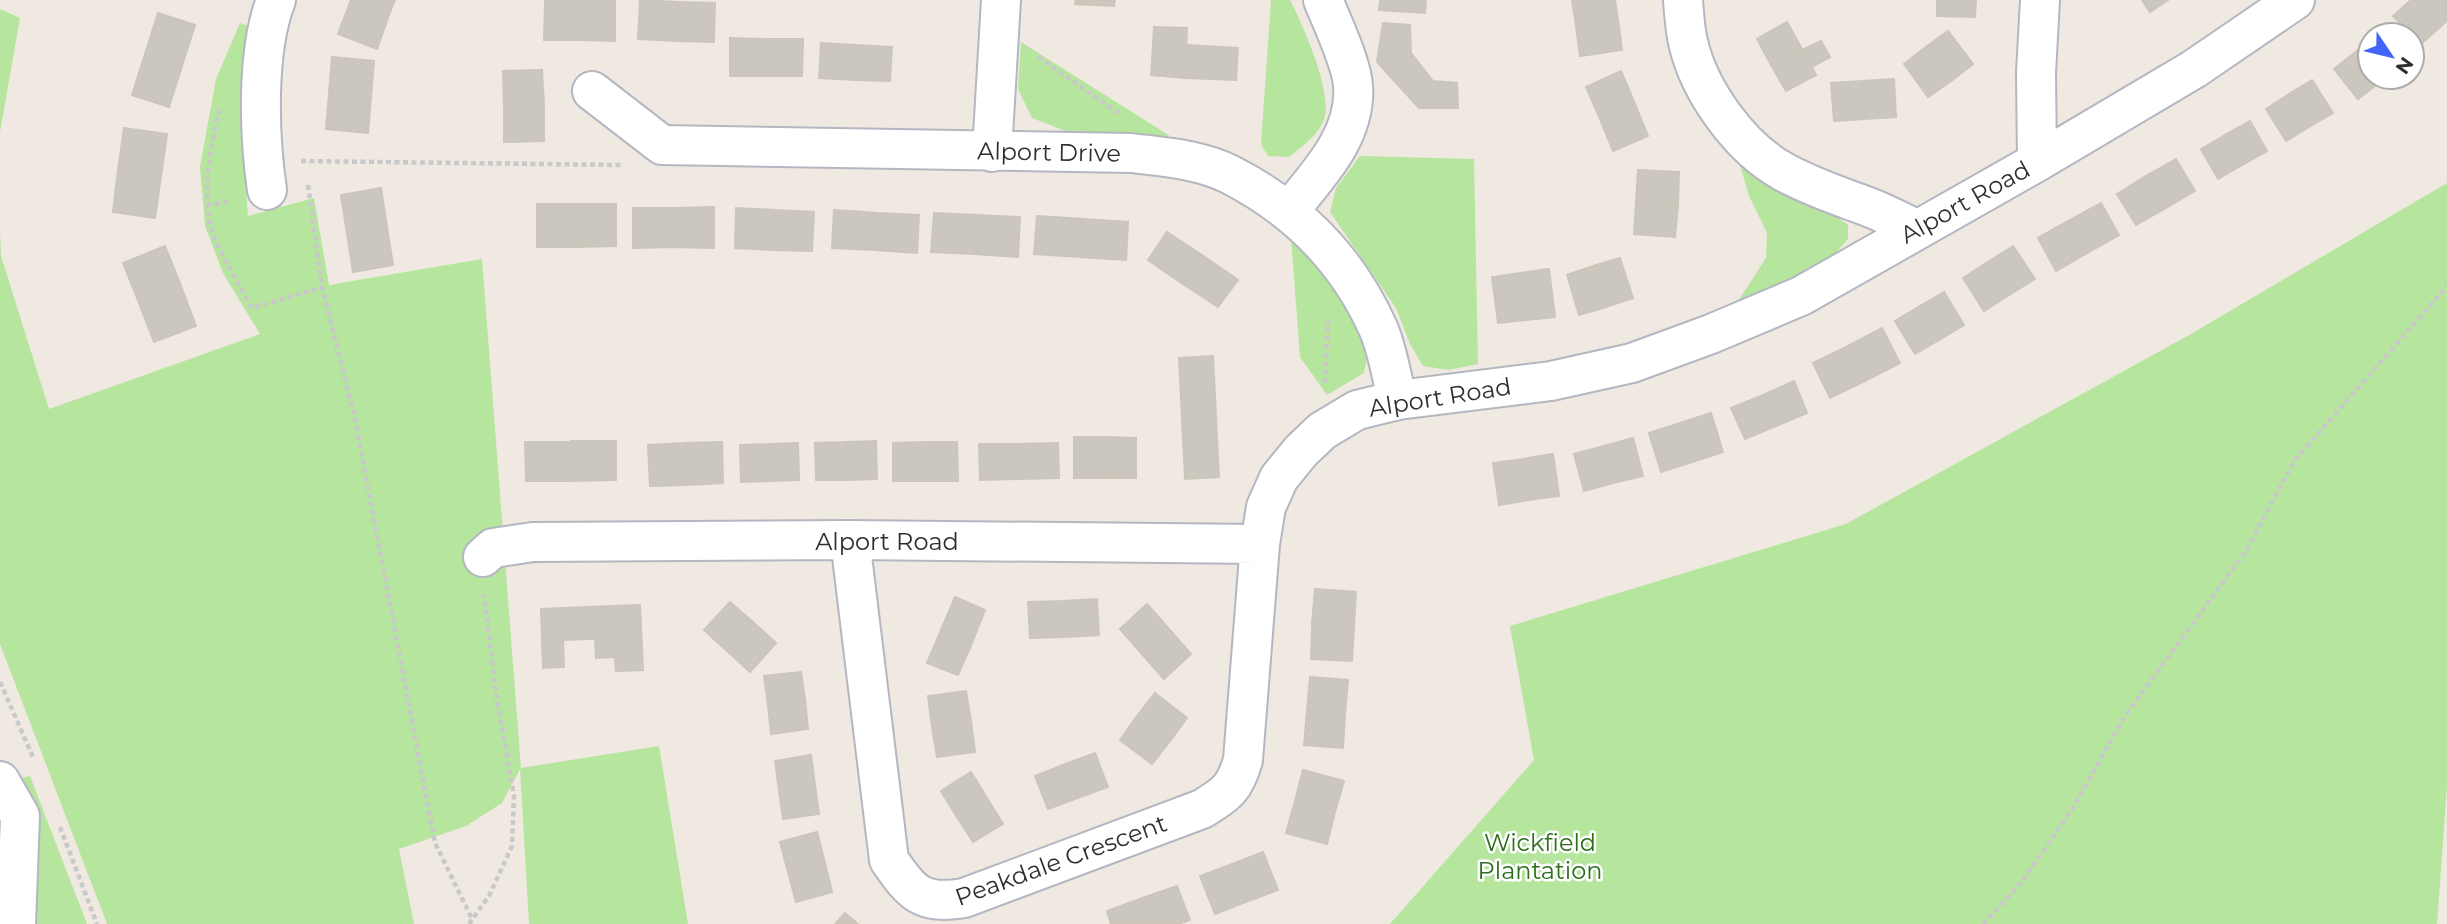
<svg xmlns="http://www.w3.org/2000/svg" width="2447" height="924" font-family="Montserrat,sans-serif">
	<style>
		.green { fill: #b6e59e }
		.building { fill: #cbc7bf; stroke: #cbc5ba; stroke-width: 2 }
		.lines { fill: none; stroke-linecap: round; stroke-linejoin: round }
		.street-casing { stroke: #b4b7c1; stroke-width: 42 }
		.path { stroke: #c9c9c9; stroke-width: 4.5; stroke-dasharray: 5 3.5; stroke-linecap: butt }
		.street { stroke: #fff; stroke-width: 38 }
		.labels { text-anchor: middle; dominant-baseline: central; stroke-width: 5; stroke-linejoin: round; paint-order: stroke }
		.street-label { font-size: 24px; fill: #2e2e2e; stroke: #fff }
		.park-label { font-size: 24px; fill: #2c6e1b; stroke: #fff }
	</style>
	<rect width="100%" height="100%" fill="#efe9e1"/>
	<path class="green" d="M1271,0H1290C1303,25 1331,89 1325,116C1320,134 1303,146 1289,157L1268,156L1261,144Z
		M0,9L20,18L0,132Z
		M240,23L256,28L242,134L248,216L314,198L329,285L482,259L521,768L659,746L688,924H529L520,769L502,803L466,826L399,849L414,924H107L0,644V232L1,256L49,409L260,334L223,273L205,226L200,167L216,79Z
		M1021,42L1170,136L1071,133L1032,118L1018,89Z
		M1360,156L1474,159L1478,364L1449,370L1423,366L1410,344L1396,308L1330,212L1336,188Z
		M1740,165L1776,190L1834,215L1848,225V239L1832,257L1735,306L1766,258L1767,233L1749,196Z
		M2447,183V786L2437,924H1390L1534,760L1510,626L1846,524L2191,334Z
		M1291,237C1320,265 1360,310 1367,351C1368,358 1365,366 1364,373L1327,395L1300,357Z
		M30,776L87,924H24L16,794L21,778Z"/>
	<path class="building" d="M351,0H358L390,12L377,49L338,34Z
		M358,0H395L390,12Z
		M545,0H580L579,40H544Z
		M580,0H615V41L579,40Z
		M640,0L677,2L676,41L638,39Z
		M1076,0H1115L1114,6L1075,4Z
		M1380,0H1426L1425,13L1379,10Z
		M1572,0H1615L1618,20L1576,26Z
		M1937,0H1976L1975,17L1937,16Z
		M2142,0H2168L2150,12Z
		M2411,0H2415L2439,28L2419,46L2412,35L2393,16Z
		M2415,0H2447V21L2439,28Z
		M677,2L715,3L714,42L676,41Z
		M158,13L195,25L182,66L145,54Z
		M1618,20L1622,50L1580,56L1576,26Z
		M1787,22L1802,49L1771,65L1757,39Z
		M1383,23L1410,25L1411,53L1433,81L1457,83L1458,108H1419L1377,62Z
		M1154,27L1187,28L1185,78L1151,75Z
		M1948,31L1973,64L1951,81L1926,47Z
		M730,38L766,39V76H730Z
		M766,39H803L802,76H766Z
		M2370,40V68L2357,51Z
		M1821,41L1830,57L1812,67L1816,75L1786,91L1771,65Z
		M821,43L856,45L855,80L819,78Z
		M856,45L892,47L890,81L855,80Z
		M1187,45L1238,48L1236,80L1185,78Z
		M1926,47L1951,81L1928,97L1904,64Z
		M2357,51L2370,68V77H2377L2380,82L2358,99L2334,69Z
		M145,54L182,66L169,107L132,95Z
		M332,57L374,61L371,97L329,93Z
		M542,70L544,106L504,107L503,71Z
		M1621,71L1635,104L1600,119L1586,87Z
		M1894,79L1896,117L1865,119L1862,81Z
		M2312,80L2333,113L2309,127L2289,94Z
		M1862,81L1865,119L1834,121L1831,83Z
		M329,93L371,97L368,133L326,129Z
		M2289,94L2309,127L2286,141L2266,109Z
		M1635,104L1648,136L1613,151L1600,119Z
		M544,106V141L504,142V107Z
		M2250,121L2267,151L2242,165L2225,135Z
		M124,128L167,134L161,176L118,170Z
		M2225,135L2242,165L2218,179L2201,149Z
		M2176,159L2195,191L2166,208L2146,176Z
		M118,170L161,176L155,218L113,212Z
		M1638,170L1679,172L1678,205L1636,202Z
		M2146,176L2166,208L2136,225L2117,194Z
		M381,188L387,227L347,233L341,195Z
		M1636,202L1678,205L1675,237L1634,234Z
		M2101,203L2119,235L2087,253L2070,220Z
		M537,204H577L576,247H537Z
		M577,204H616V246L576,247Z
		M714,207V248L673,247L674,208Z
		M633,208H674L673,247L633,248Z
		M736,208L775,210L773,250L735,248Z
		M775,210L814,212L812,251L773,250Z
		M834,210L877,213L875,250L832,248Z
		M877,213L919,215L917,253L875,250Z
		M934,213L977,215L975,254L931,252Z
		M977,215L1020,217L1018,257L975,254Z
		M1037,216L1083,219L1080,257L1034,254Z
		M1083,219L1128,222L1126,260L1080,257Z
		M2070,220L2087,253L2056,271L2038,238Z
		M387,227L393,265L353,272L347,233Z
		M1167,232L1202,255L1183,284L1148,260Z
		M165,246L181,286L139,303L123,263Z
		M2013,246L2035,279L2009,295L1988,262Z
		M1202,255L1238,280L1218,307L1183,284Z
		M1620,258L1633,298L1606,307L1593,266Z
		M1988,262L2009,295L1984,311L1963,278Z
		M1593,266L1606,307L1579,315L1567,275Z
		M1549,269L1555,317L1526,320L1521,273Z
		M1521,273L1526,320L1498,323L1492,277Z
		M181,286L196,326L154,342L139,303Z
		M1944,292L1964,325L1939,340L1920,306Z
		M1920,306L1939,340L1915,354L1895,321Z
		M1882,328L1900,363L1865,381L1848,346Z
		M1848,346L1865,381L1830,398L1813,363Z
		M1213,356L1216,417L1182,419L1179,358Z
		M1794,381L1807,413L1776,426L1763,395Z
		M1763,395L1776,426L1745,439L1731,408Z
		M1711,413L1723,452L1692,462L1680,423Z
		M1216,417L1219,477L1185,479L1182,419Z
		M1680,423L1692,462L1661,472L1649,433Z
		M1074,437H1105V478H1074Z
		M1105,437L1136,438V478H1105Z
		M1633,438L1643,476L1613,483L1604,446Z
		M571,441V481H526L525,442Z
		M571,441H616V480L571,481Z
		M876,441L877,479L847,480L846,442Z
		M722,442L723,483L687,485L685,443Z
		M846,442L847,480H816L815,443Z
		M925,442V481H893V443Z
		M925,442H957L958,481H925Z
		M685,443L687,485L650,486L648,445Z
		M798,443L799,480L770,481L769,444Z
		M1058,443L1059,478L1019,479L1018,444Z
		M769,444L770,481L741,482L740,445Z
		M979,444H1018L1019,479L980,480Z
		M1604,446L1613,483L1584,491L1574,454Z
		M1553,454L1559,496L1529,500L1523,459Z
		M1523,459L1529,500L1499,505L1493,463Z
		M1315,589L1356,592L1354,626L1312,624Z
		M955,597L985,610L972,643L941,630Z
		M1097,599L1099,635L1064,637L1063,601Z
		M1063,601L1064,637L1030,638L1028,602Z
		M730,602L753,622L727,651L704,630Z
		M1147,604L1169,629L1142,654L1120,629Z
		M640,605L643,670L616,671L615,657L596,658L595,639H587L586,607Z
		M586,607L587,639L563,640L564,667L543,668L541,609Z
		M753,622L776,643L750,672L727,651Z
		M1312,624L1354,626L1352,661L1311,659Z
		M1169,629L1191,654L1164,679L1142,654Z
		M941,630L972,643L958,675L927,663Z
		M801,672L805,700L768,705L764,676Z
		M1310,677L1348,680L1345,714L1307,711Z
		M966,691L971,721L932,727L928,696Z
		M1155,693L1187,718L1170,741L1137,716Z
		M805,700L808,729L771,734L768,705Z
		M1307,711L1345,714L1343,748L1304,745Z
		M1137,716L1170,741L1152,764L1120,740Z
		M971,721L975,752L937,757L932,727Z
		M1095,753L1108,787L1078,798L1065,764Z
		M811,755L815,785L779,790L775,761Z
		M1065,764L1078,798L1048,809L1035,776Z
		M1303,770L1344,781L1335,812L1295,801Z
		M971,772L987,798L957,817L941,791Z
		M815,785L819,814L783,819L779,790Z
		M987,798L1003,824L973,842L957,817Z
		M1295,801L1335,812L1327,844L1286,833Z
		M817,832L825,863L788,872L780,842Z
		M1263,852L1278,890L1246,902L1232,864Z
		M825,863L832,892L796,902L788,872Z
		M1232,864L1246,902L1215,914L1200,876Z
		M1177,886L1190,920L1178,924H1151L1142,898Z
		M1142,898L1151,924H1111L1107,911Z
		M845,913L858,924H835Z"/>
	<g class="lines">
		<defs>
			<path id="street" d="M1683,0C1684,14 1685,29 1688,42C1699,91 1740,148 1784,172C1809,186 1836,195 1863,205C1881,211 1899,221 1916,229
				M592,91L662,145L1131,153C1163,157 1199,159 1229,174C1296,208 1347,259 1378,328C1388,350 1391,377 1398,400
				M992,152L1001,0
				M2037,162L2036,73L2040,0
				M267,190C259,135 256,52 276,0
				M1288,212C1317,176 1357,136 1353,86C1352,64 1332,22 1323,0
				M850,540L889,860C912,893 921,905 964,898L1202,809C1227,794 1235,788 1243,760L1260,544
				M483,557L493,548L533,542L850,540L1260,544L1266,507L1279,478L1301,451L1322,431L1357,410L1398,400L1551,381L1632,363L1711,334L1801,296L2037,162L2194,69L2295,0
				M0,781L20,816L16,924"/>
		</defs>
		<use href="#street" class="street-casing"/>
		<path class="path" d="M1038,57L1120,114
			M220,110C210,144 202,196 212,230C220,255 239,284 252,308L322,287
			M301,161L621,165
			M308,185L322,287L355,419L435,843L472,919
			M206,205L230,202
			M1325,383L1328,319
			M0,682L33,757
			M60,827L97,924
			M469,924L489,896L512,846L514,796L497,700L484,595
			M1983,924L2020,884L2071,811L2125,716L2246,551L2294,461L2447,286"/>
		<use href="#street" class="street"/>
	</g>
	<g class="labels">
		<g class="street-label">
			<text transform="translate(1049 152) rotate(1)">Alport Drive</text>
			<text transform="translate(1965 202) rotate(-29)">Alport Road</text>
			<text transform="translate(1440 397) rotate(-9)">Alport Road</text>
			<text x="887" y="541">Alport Road</text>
			<text transform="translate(1061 860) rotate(-20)">Peakdale Crescent</text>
		</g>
		<g class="park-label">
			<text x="1540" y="842">Wickfield<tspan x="1540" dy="28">Plantation</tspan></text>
		</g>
	</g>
	<g transform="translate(2391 56) rotate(125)"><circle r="33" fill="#ffffff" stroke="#ababab" stroke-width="2"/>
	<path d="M0-5L12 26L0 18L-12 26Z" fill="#4264fb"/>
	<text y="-10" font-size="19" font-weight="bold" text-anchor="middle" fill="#2e2e2e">N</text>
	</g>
</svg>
